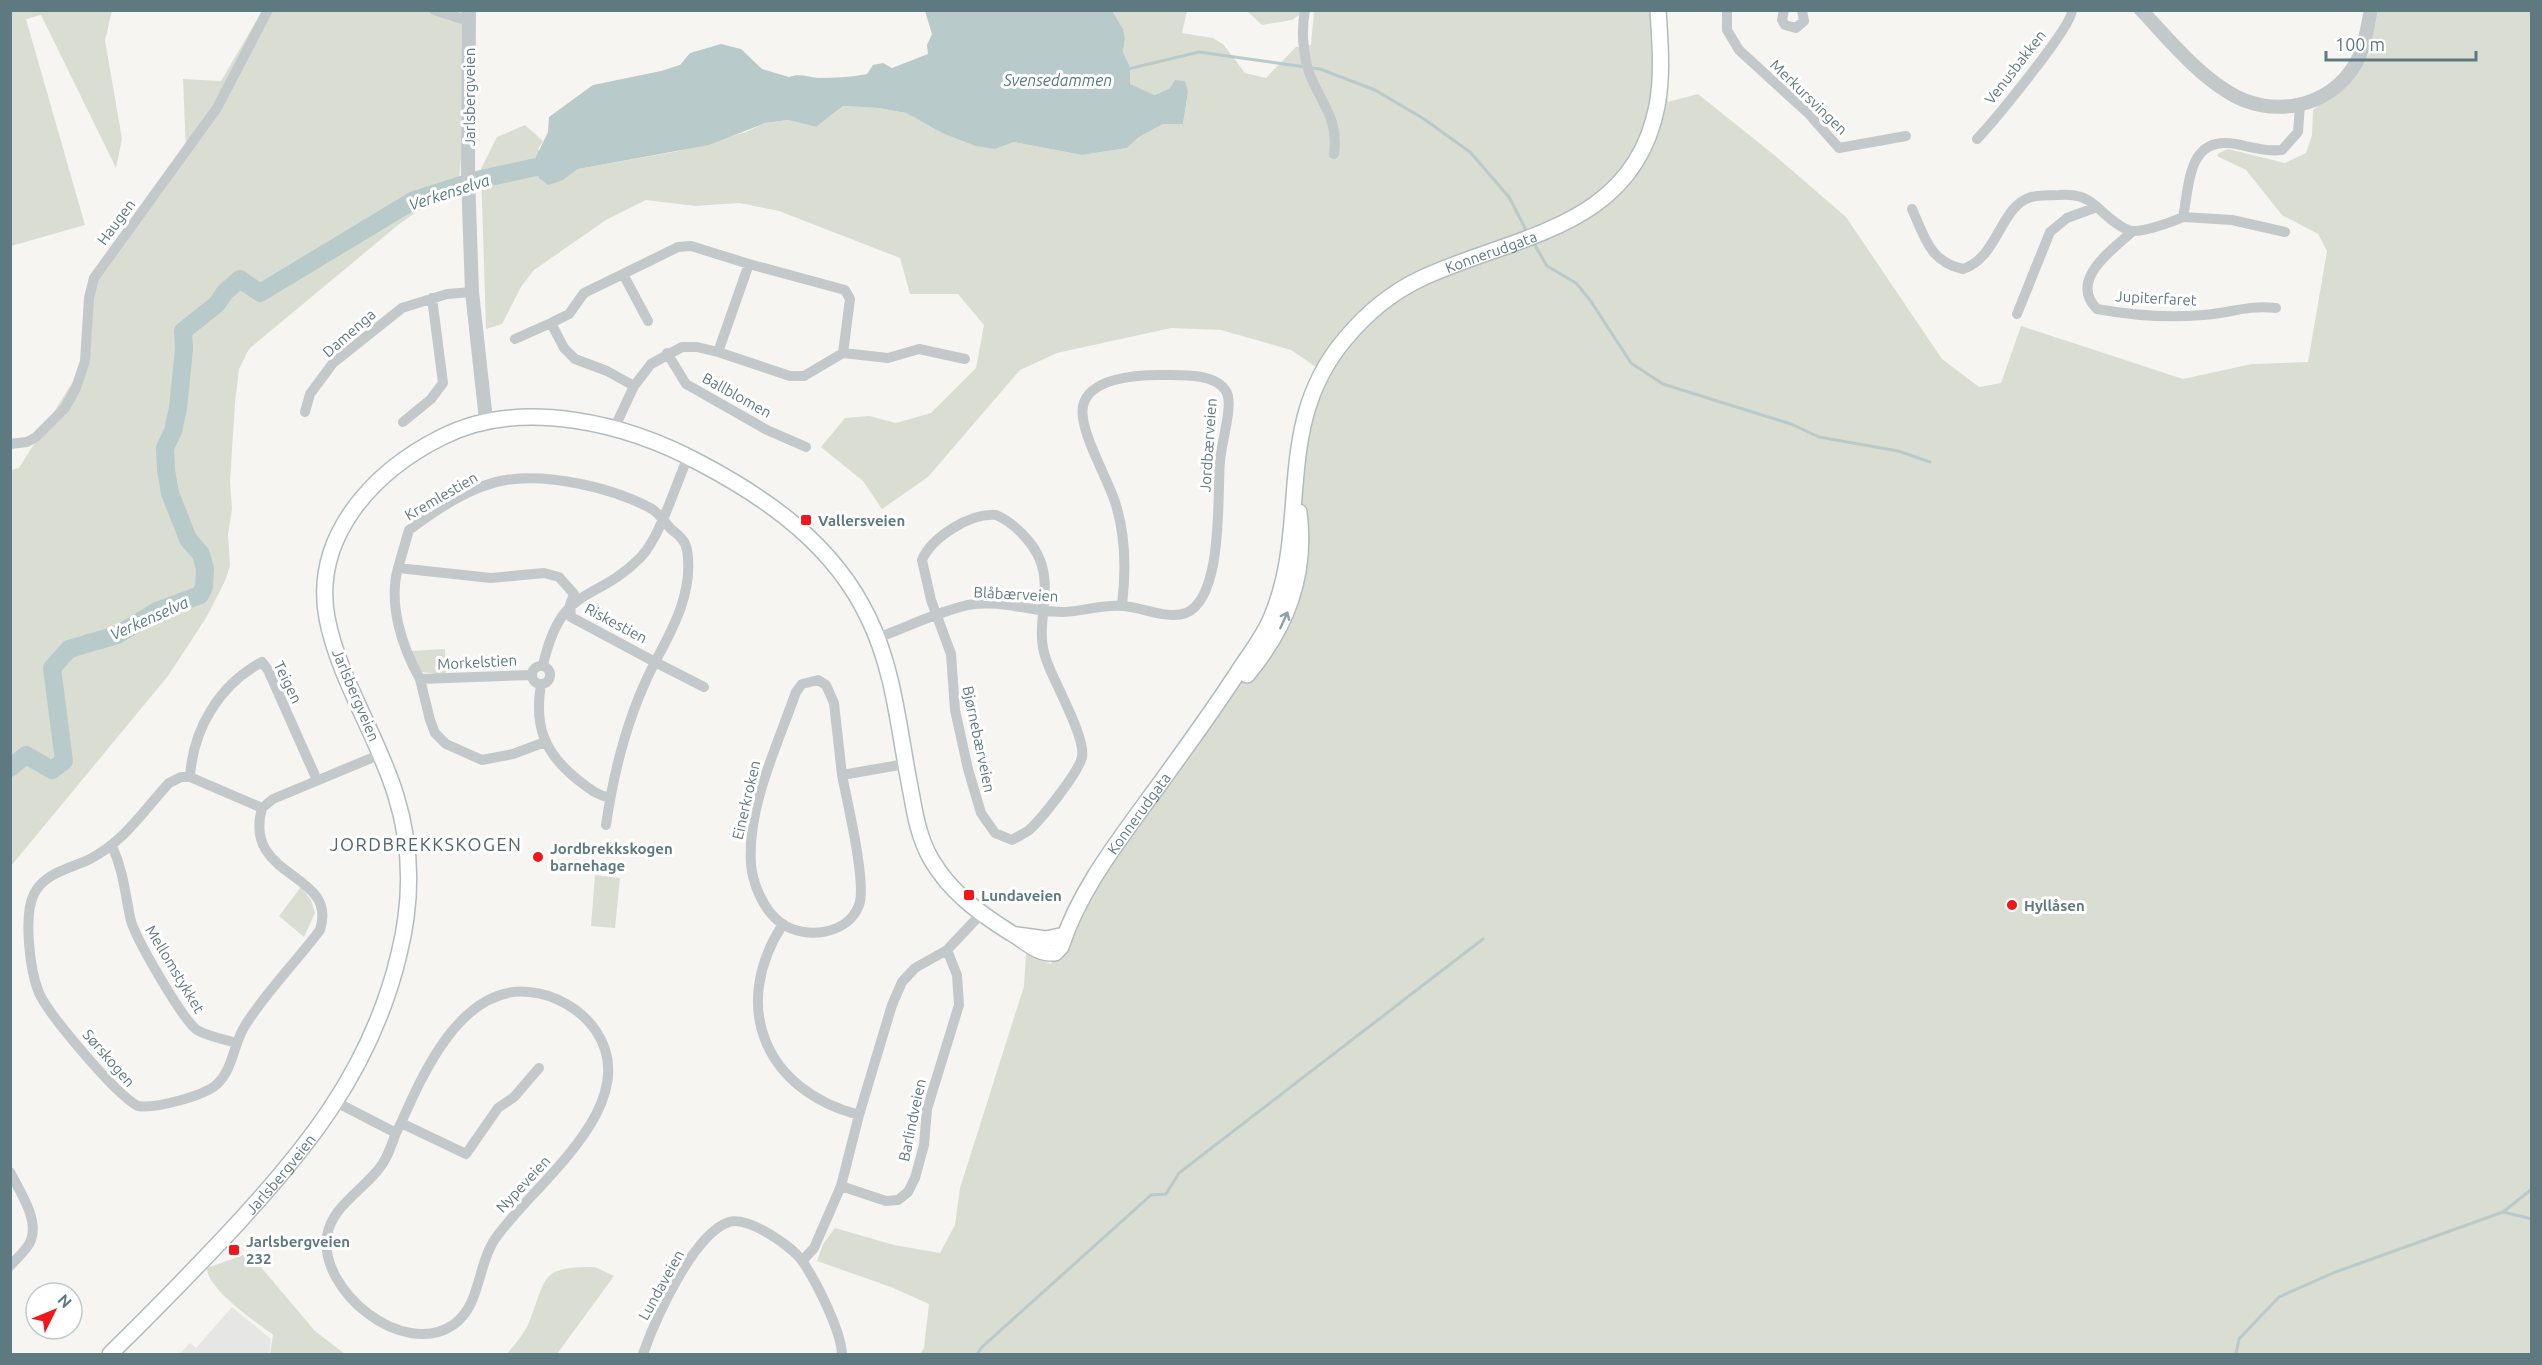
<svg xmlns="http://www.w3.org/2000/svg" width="2542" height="1365" font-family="Ubuntu,sans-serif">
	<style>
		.built { fill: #e6e7e5 }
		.green { fill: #daded2 }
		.water { fill: #b8caca }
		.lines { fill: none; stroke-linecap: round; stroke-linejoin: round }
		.stream { stroke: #b8caca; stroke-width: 3 }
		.river { stroke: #b8caca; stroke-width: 18 }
		.secondary-casing { stroke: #b2bcbe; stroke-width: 18 }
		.minor { stroke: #c3c9cb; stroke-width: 10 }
		.tertiary { stroke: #c3c9cb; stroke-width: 14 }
		.secondary { stroke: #fff; stroke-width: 15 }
		.oneway { stroke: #8ea2a6 }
		.poi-dot { fill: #f1161b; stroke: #fff; stroke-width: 2 }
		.labels { text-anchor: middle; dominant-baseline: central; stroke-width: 6; stroke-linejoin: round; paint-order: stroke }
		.street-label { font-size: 15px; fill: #5e7a80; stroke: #fff }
		.poi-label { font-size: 15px; font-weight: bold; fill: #5e7a80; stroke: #fff; text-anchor: start }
		.water-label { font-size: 16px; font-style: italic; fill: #597b7c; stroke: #fff }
		.quarter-label { font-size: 18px; letter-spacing: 1.5px; fill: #51656a; stroke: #fff }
	</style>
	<rect width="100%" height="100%" fill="#f6f5f2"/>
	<path class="built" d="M232,1307L271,1339L269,1354H179L190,1343L196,1348Z"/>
	<path class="green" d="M11,10L112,11L105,40L122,139L116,168L41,15L26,19L85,225L11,246Z
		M262,11H469V63L459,182L398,225L249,349L239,369L235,403L230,481L232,509L228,535L230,566L225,581L206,618L168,676L11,866V470L19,468L90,354L94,286L186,154L183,79L221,81Z
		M1112,11H1187L1182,33L1213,38L1224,45L1245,73L1266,78L1296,47L1311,45L1314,11H1655L1668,102L1698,94L1773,154L1846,217L1942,359L1979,387L2001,383L2021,326L2183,379L2252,364L2308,362L2327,251L2318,234L2282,215L2246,170L2217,156L2219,153L2228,149L2285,163L2306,153L2312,135L2313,110L2353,79L2369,54L2378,11H2531V1354H920L924,1348L929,1304L891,1287L817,1261L823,1244L835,1228L894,1245L940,1253L955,1225L960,1188L1024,986L1026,953L1051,964L1090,884L1273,630L1295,479L1319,369L1291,350L1221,330L1171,328L1057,353L1020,370L928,477L882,509L863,481L821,447L845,418L869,416L896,423L931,413L976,368L984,325L958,294H910L900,258L779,211L739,203L695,206L646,200L606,220L534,270L521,287L502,324L486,329L481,169L497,137L525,125L543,141L538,149L563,180L578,169L679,151L746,132L765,123L788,120L816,127L843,106L879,108L906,113L942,133L995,149L1014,142L1082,155L1127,148L1139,137L1163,124H1183L1188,92L1170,88L1153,95L1130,85V67L1123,52L1125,39Z
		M1247,11H1305L1292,20L1262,25Z
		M445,649L446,675L421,672L410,651Z
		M595,875L620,878L615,928L591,926Z
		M301,887L311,900L315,913L304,937L279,916Z
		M249,1253L315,1331L345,1354H270L273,1335C256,1322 207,1289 207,1268Z
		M595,1267L614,1276L557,1354H507C515,1344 526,1332 530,1320C547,1275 541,1267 595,1267Z"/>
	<path class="water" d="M925,11H1112L1123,29L1125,39L1123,52L1130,67V84L1154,95L1170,88L1175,80L1185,81L1188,92L1183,124H1163L1139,137L1127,148L1082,155L1014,142L995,149L976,146L942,133L906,113L879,108L843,106L816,127L788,120L765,123L709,145L578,169L563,180L548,185L539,178L535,159L548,132L549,117L593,85L661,71L680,65L690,53L721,44L741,49L762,69L789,77C799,73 807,77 818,78C834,78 851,77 867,74L873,65L883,63L892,68L928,54L927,45L932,34Z"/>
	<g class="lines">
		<path class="stream" d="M1128,69L1199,52L1320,69L1375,90L1424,119L1470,152L1509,197L1528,234
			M1533,242L1547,266L1576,283L1590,300L1631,363L1663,384L1791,424L1819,437L1898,451L1930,462
			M2503,1212L2532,1219
			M977,1354L982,1347L1151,1195L1166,1194L1179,1173L1483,939
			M2236,1354L2239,1339L2279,1297L2333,1273L2503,1212L2532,1189"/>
		<path class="river" d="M10,768L26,755L52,770L64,761L52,668L69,649L117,635L157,611L200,595L204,587L205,569L201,554L188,539L170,493L166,470L165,448L173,431L178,408L184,349L183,331L217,304L225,292L240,279L260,293L414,200L477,180L536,167"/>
		<defs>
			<g id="secondary">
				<path d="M1247,675C1287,627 1307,575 1299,512"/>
				<path d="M1017,935L1046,939L1065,935"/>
				<path id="s1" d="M110,1354C148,1317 185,1279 222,1240C303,1154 371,1072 399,954C412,902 412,847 396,796C378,736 339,680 327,618C312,536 374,471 442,437C521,397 627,423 702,464C770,500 834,546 868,617C895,671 899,734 911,792C915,815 919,838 931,859C950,892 979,913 1011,933C1027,942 1036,954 1055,953L1061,947C1078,894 1113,848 1145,804C1177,760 1209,717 1238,672C1250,653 1264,637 1272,616C1311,523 1272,424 1346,338C1366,314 1391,293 1420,279C1513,235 1633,230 1657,106C1663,74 1660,42 1658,10"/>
			</g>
		</defs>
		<use href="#secondary" class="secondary-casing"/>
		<path class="minor" d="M434,10L469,21
			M1305,10C1301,30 1303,56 1310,75C1322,105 1339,119 1334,154
			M1727,10V30L1739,50L1808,113L1839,148L1906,136
			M1784,10L1782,20L1785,25L1796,28L1804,21L1802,10
			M1977,139C1992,123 2073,26 2072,10
			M1912,209C1925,238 1930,262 1963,269C1998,258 2000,206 2031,197C2040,195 2050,195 2059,195C2075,194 2085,196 2097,207
			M2183,217L2232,220L2285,232
			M2133,231C2112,250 2068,280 2097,309C2130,315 2170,318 2203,315C2232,313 2245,305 2276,308
			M749,264L845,290L850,299L843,353
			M623,274L678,247L691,246L749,264L718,352
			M2017,314L2050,232L2067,218L2097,207C2106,215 2120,229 2132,231C2144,232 2172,222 2183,217C2190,182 2188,135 2236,144C2251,147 2267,152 2282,150L2298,132L2300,105
			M515,339L551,323
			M667,353L686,384L767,430L806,447
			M634,386L607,371L575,359L564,348L551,323L569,314L584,293L623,274L648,321
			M305,412L310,394L333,363L402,308L447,294L472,292
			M403,422L431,399L443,383L432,298
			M614,429L634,386L651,364L682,347H697L718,352L790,376H804L843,353L888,358L919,349L965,359
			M10,444L27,442L36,437L65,408L76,388L85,361L89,298L94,278L217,108L268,10
			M996,515C1013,522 1033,542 1040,560C1053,592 1034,626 1046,659C1053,681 1086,737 1082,757C1079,772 1040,821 1028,831C1023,834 1017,837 1012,840L995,833L981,813L968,769L955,710L951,654L931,600L922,560C932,537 970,513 996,515Z
			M398,568L409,530C436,510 472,485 506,480C549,473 614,488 652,509C660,514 664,522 671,529C678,535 685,539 687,550C694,590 673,629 655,662L704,687
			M877,638C907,627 937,612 968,605C999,599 1033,612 1064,612C1084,611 1104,604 1123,606C1142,607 1168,620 1186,613C1224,597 1217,494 1220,461C1221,444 1233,407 1227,393C1217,372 1177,375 1159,375C1136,375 1089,378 1083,406C1078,430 1109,480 1116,505C1126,538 1126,572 1122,605
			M543,665C562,582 594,605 641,557C660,537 676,484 688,457
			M532 675a9 9 0 1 1 18 0a9 9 0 1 1-18 0Z
			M532,675L420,679L430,720L435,733L446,744L482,760L513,754L545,742
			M420,679C402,647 388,604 398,568L491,578L544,573L559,577L574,594L570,605L571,617L655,662C629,712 614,769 606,825
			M541,684C534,726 544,753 578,780C589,788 596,795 610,798
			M842,775C847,801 867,884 859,905C848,935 805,940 781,923C764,911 752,883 751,863C747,807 778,744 796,692L802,684L818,680L826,685L834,703L842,775L905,764
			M190,777C193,729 219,685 262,662L268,670L317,780
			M262,808C242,880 339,871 320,930C296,962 267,991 246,1024C233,1043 234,1069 216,1085C203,1096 155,1109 138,1106C117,1096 49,1015 39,993C30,971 23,916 34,894C45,872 70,869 90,859C125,841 143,811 169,783L181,777H190L262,808L273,799L381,754
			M112,846C123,870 125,892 130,917C133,935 183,1020 197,1030C209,1037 224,1039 236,1043
			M783,924C729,1007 766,1091 859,1115
			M336,1102L396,1133L401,1123L466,1154L498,1108L514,1097L539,1068
			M396,1133C391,1146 387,1160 378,1170C361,1191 331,1208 327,1236C319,1290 402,1359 453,1325C481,1306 477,1265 495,1239C531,1186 646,1105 596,1031C582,1010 555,994 529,992C462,985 423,1073 401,1123
			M10,1172C19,1190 39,1219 31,1240C28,1249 17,1258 10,1266
			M841,1186L886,1201L898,1200L908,1192L915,1178L924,1145L927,1109L959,1005L957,975L947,950
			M802,1261L814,1248L841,1186L859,1115L892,1005L902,982L915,968L947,950L981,914
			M643,1354C655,1320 693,1234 729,1222C748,1216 792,1246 803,1262C817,1283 841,1331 842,1354"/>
		<path class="tertiary" d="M469,10L468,176L472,292L486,420
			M2141,10C2168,38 2195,72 2228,92C2270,119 2330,109 2356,63C2365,47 2367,28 2371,10"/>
		<use href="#secondary" class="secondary"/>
	</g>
	<defs><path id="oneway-shaft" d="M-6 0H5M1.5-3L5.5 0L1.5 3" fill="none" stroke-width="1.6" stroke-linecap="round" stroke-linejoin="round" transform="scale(1.5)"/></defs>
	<use class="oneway" href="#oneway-shaft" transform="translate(1284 620) rotate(-66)"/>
	<g class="poi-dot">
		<rect x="800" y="514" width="12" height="12" rx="3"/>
		<circle cx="538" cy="857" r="6"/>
		<rect x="963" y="889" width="12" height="12" rx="3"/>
		<circle cx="2012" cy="905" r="6"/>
		<rect x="228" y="1244" width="12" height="12" rx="3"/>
	</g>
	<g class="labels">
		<g class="street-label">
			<text transform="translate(2015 67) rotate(-52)">Venusbakken</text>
			<text transform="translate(469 97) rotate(-90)">Jarlsbergveien</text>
			<text transform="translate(1809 97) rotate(44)">Merkursvingen</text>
			<text transform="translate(116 222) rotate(-53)">Haugen</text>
			<text stroke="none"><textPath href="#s1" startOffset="2859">Konnerudgata</textPath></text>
			<text transform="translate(2156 298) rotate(3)">Jupiterfaret</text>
			<text transform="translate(349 333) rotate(-41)">Damenga</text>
			<text transform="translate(737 395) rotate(29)">Ballblomen</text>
			<text transform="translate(1208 445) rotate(-86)">Jordbærveien</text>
			<text transform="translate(441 496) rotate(-30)">Kremlestien</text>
			<text transform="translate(1016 594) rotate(3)">Blåbærveien</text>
			<text transform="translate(616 623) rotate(28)">Riskestien</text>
			<text transform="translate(477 662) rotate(-3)">Morkelstien</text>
			<text transform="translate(288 682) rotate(64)">Teigen</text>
			<text transform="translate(356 695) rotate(67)">Jarlsbergveien</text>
			<text transform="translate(979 739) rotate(78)">Bjørnebærveien</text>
			<text transform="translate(746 800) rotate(-77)">Einerkroken</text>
			<text stroke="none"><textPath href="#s1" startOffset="2157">Konnerudgata</textPath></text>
			<text transform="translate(175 969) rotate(59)">Mellomstykket</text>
			<text transform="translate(109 1058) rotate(49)">Sørskogen</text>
			<text transform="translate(912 1120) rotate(-78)">Barlindveien</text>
			<text stroke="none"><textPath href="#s1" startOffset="248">Jarlsbergveien</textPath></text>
			<text transform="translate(523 1184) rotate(-47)">Nypeveien</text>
			<text transform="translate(661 1285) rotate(-61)">Lundaveien</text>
		</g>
		<g class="poi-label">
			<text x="818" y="520">Vallersveien</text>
			<text x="550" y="848">Jordbrekkskogen<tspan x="550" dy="17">barnehage</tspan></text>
			<text x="981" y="895">Lundaveien</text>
			<text x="2024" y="905">Hyllåsen</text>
			<text x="246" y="1241">Jarlsbergveien<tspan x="246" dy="17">232</tspan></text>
		</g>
		<g class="water-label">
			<text x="1058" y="80">Svensedammen</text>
			<text transform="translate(449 192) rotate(-18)">Verkenselva</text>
			<text transform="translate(149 618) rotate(-24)">Verkenselva</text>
		</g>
		<g class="quarter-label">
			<text x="426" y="844">JORDBREKKSKOGEN</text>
		</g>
	</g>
	<rect width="2542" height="1365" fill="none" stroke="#5e7a80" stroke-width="24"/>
	<g transform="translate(54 1311) rotate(47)"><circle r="28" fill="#ffffff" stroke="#bfcacc" stroke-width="1.5"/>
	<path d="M0-4.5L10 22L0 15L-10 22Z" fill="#f1161b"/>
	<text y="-9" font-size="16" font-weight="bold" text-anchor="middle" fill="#5e7a80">N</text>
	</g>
	<path d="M2326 51v9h150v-9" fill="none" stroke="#5e7a80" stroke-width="3"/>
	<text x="2335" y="51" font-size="18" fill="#5e7a80" stroke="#ffffff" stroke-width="4.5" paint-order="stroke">100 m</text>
</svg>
